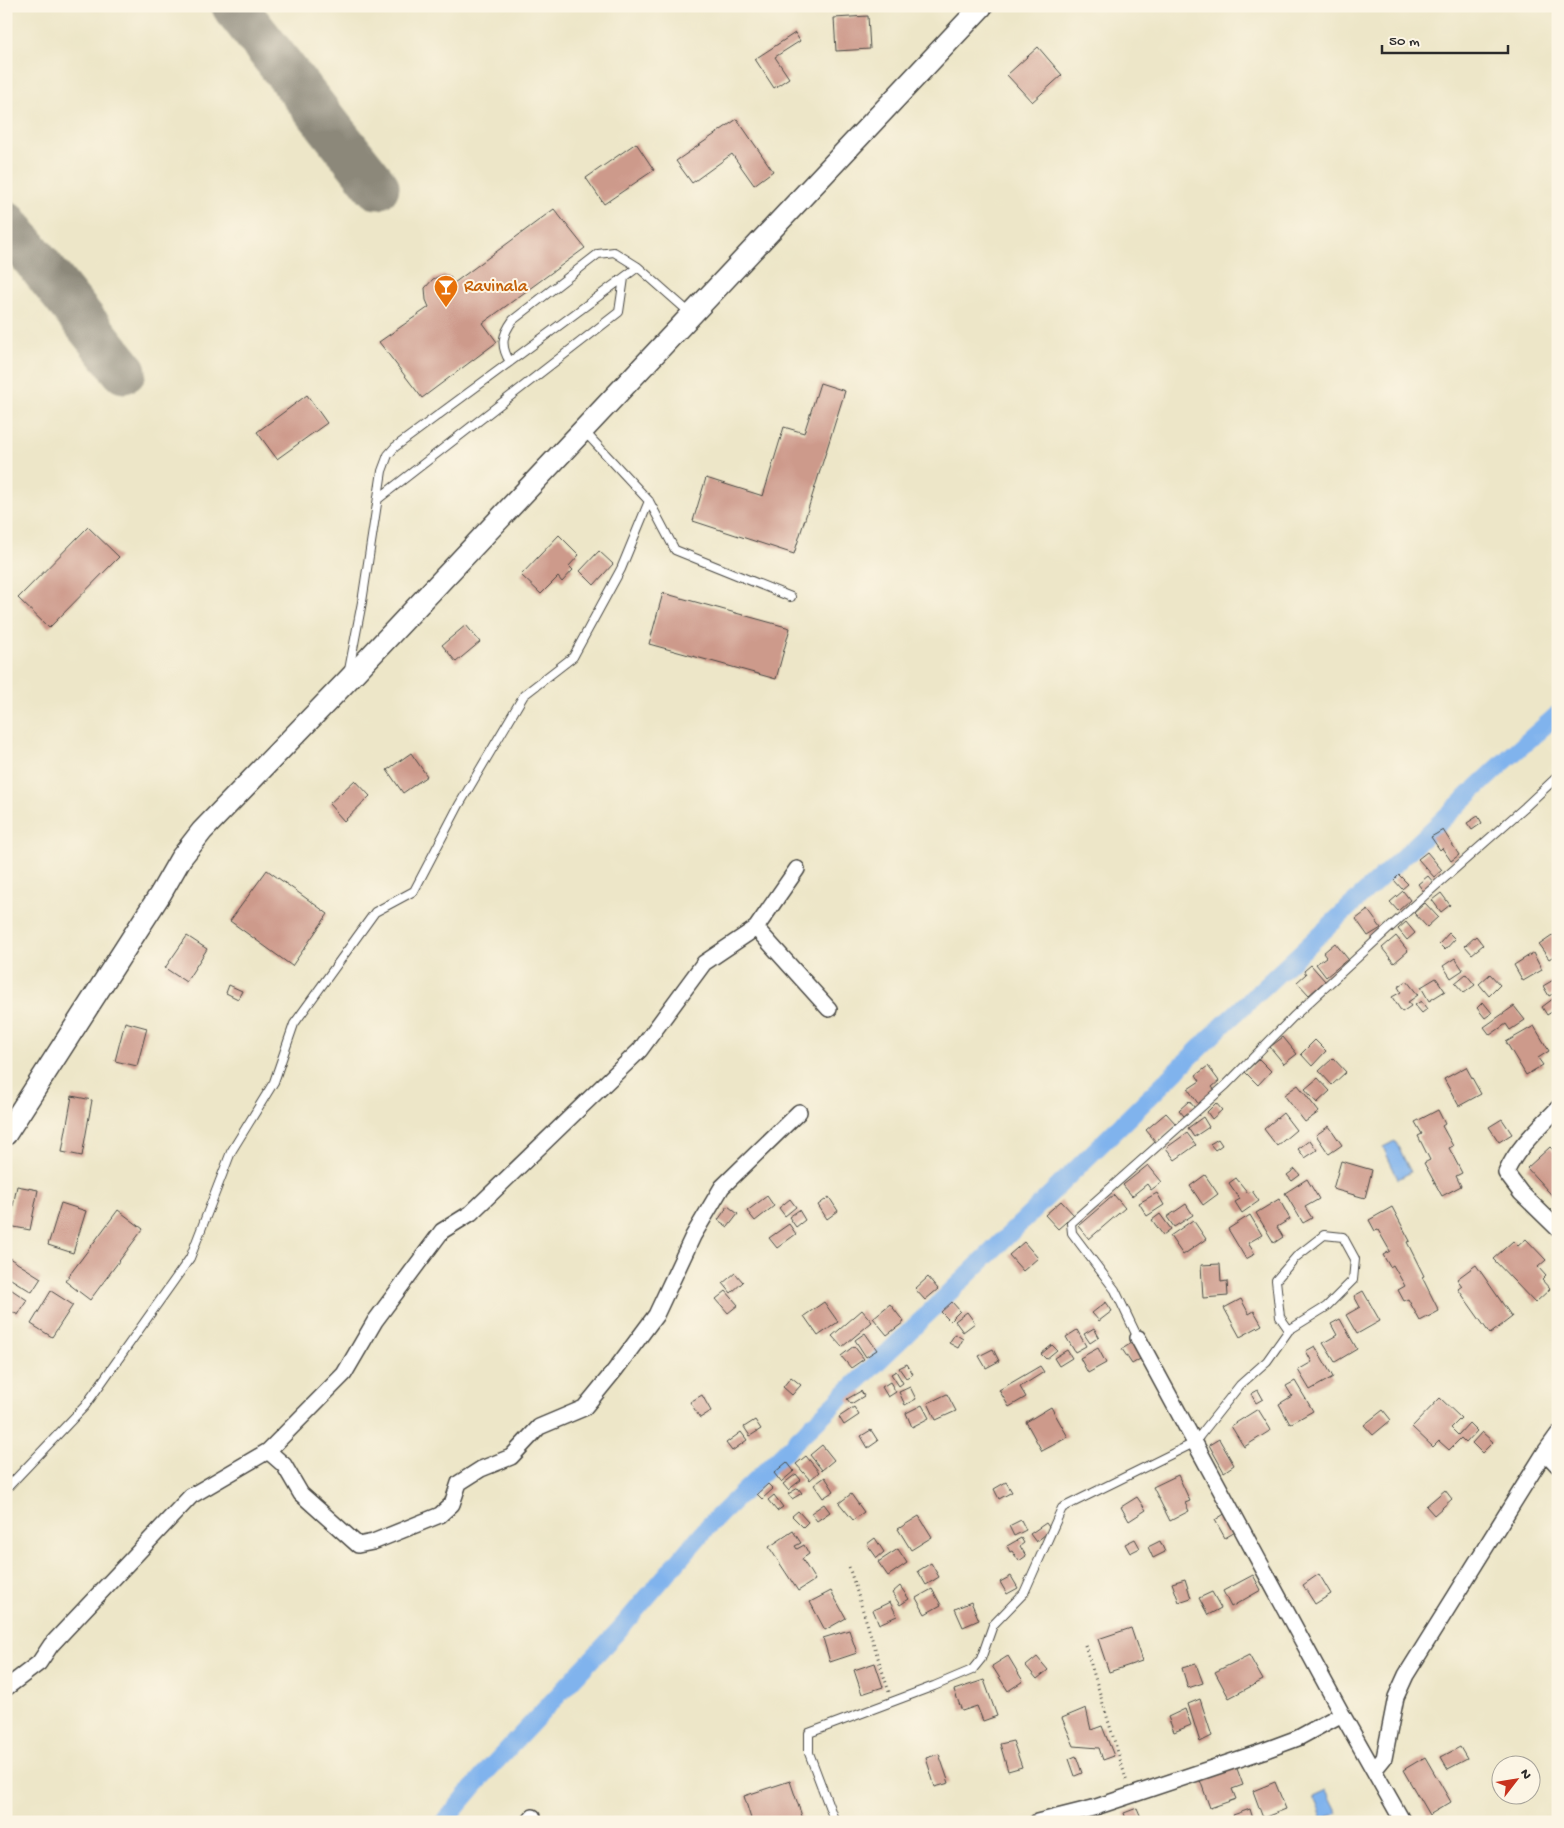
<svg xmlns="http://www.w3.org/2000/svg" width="1564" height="1828" font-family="'Gochi Hand',sans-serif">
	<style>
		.water { fill: #80b3ed; stroke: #566f8c }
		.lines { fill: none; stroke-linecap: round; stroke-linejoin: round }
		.canal { stroke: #80b3ed; stroke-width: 18 }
		.taxiway { stroke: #8c887a; stroke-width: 45 }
		.building { fill: #cd9a8b }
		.service-casing { stroke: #484743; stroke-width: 10 }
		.minor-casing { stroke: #484743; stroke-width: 18 }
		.secondary-casing { stroke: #484743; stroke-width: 24 }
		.path { stroke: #484743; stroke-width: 3; stroke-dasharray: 1 4; stroke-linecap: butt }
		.service { stroke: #fff; stroke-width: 8 }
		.minor { stroke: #fff; stroke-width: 15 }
		.secondary { stroke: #fff; stroke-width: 21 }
		.labels { text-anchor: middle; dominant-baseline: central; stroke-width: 4; stroke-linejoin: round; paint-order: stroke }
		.food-label { font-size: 18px; fill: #c56008; stroke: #fcf5e5; text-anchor: start }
	</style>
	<rect width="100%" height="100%" fill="#fcf5e5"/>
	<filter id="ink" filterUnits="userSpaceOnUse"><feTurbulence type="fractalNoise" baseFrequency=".02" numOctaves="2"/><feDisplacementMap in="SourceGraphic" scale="10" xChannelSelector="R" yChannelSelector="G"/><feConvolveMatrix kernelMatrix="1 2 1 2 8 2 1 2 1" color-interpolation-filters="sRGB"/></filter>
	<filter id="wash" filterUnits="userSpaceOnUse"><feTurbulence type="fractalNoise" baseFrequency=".0096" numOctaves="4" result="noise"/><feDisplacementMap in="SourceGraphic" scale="20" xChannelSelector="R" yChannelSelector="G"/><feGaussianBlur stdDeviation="1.12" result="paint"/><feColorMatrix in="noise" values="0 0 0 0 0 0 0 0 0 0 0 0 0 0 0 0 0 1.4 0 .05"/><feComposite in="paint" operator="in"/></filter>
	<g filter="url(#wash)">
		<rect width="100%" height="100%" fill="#ede6c8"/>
		<path class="water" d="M1395,1141L1411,1172L1398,1179L1383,1147Z
			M1326,1791L1337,1813L1323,1819L1313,1797Z"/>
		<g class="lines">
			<path class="canal" d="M444,1822L489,1769L618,1631L709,1525L946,1296L1219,1029L1505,761L1558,714"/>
			<path class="taxiway" d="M234,6L377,187
				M6,223L124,371"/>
		</g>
		<g id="blocks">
			<path class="building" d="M868,16L870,49L836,51L834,18Z
				M795,33L800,41L775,57L789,78L774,88L755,59Z
				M1038,47L1062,75L1032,102L1007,75Z
				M737,119L773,171L754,185L732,154L692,183L676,161Z
				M636,143L654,170L604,204L586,178Z
				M554,209L585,248L483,323L497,342L422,398L379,342L429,307L426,300L425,288L433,279L444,275L450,277L454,283Z
				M820,383L845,391L794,554L693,521L706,478L763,496L784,427L804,433Z
				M307,395L327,423L277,459L257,432Z
				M88,527L119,557L49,628L18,598Z
				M559,535L579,555L569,566L573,570L562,582L558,577L541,594L521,575Z
				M599,551L613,564L594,585L580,571Z
				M663,593L790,628L776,679L649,644Z
				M466,625L480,642L456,662L442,645Z
				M411,753L427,776L403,793L387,770Z
				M355,780L370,796L344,821L329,804Z
				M1478,816L1482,823L1472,830L1467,823Z
				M1443,830L1459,855L1451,861L1442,848L1440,850L1431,837Z
				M1427,852L1442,870L1434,877L1418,859Z
				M267,870L328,914L292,966L230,921Z
				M1399,875L1408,884L1402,889L1394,880Z
				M1428,876L1434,883L1424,892L1418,884Z
				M1403,891L1410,900L1398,911L1390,902Z
				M1441,893L1450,905L1441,912L1432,900Z
				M1425,903L1438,917L1427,927L1414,913Z
				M1368,910L1381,928L1368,936L1356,919Z
				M1406,922L1415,933L1407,940L1398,929Z
				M1449,933L1455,939L1445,950L1439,944Z
				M1555,934L1558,938V953L1549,959L1539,945Z
				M187,936L207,949L186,982L165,968Z
				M1396,936L1408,951L1394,963L1382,948Z
				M1476,936L1483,945L1472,954L1465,946Z
				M1335,943L1348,959L1326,977L1316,964L1326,957L1323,953Z
				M1533,953L1542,970L1523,981L1514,965Z
				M1455,958L1463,970L1451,978L1443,966Z
				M1311,965L1325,981L1309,995L1297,982L1306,974L1304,971Z
				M1466,974L1475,985L1464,993L1455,983Z
				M1490,974L1500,985L1489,996L1479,984Z
				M1436,978L1445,991L1429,1001L1421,987Z
				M1555,979L1558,984V991L1549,996L1543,986Z
				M1407,981L1418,995L1408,1002L1411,1006L1402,1012L1392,997L1401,992L1398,987Z
				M229,985L242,991L238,999L226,993Z
				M1558,995V1008L1547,1015L1542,1007Z
				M1421,1001L1427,1009L1422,1013L1415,1005Z
				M1483,1002L1492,1013L1485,1018L1477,1008Z
				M1514,1006L1525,1020L1510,1030L1506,1024L1490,1035L1484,1027Z
				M125,1022L147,1028L137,1066L115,1061Z
				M1534,1026L1549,1051L1538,1058L1543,1065L1526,1075L1506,1042Z
				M1283,1037L1297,1054L1284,1064L1270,1047Z
				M1315,1040L1326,1051L1312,1066L1301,1054Z
				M1333,1058L1346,1072L1332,1085L1319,1071Z
				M1259,1059L1271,1071L1258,1085L1245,1072Z
				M1208,1066L1219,1081L1212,1087L1216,1092L1199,1105L1188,1089L1200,1081L1196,1075Z
				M1466,1067L1481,1094L1459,1106L1444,1079Z
				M1318,1078L1330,1091L1317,1103L1305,1089Z
				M1298,1085L1319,1112L1305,1122L1284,1095Z
				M72,1096L92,1100L82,1156L62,1152Z
				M1189,1101L1195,1108L1184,1116L1179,1110Z
				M1216,1103L1222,1110L1212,1119L1207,1112Z
				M1438,1110L1445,1124L1442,1126L1453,1146L1449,1148L1462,1173L1456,1176L1461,1186L1442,1196L1424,1163L1430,1160L1418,1136L1422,1134L1415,1122Z
				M1166,1113L1176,1124L1156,1142L1146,1130Z
				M1283,1113L1296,1130L1277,1146L1264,1129Z
				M1203,1117L1209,1127L1194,1137L1188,1128Z
				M1502,1119L1512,1134L1499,1142L1489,1127Z
				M1329,1126L1342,1145L1329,1154L1316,1135Z
				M1187,1133L1196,1145L1175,1160L1166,1148Z
				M1218,1139L1222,1145L1215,1150L1210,1144Z
				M1310,1140L1317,1150L1305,1158L1298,1149Z
				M1550,1147L1558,1155V1202L1527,1168Z
				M1341,1161L1372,1170L1365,1198L1333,1189Z
				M1148,1165L1162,1182L1151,1190L1147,1184L1132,1196L1123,1185Z
				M1295,1169L1300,1175L1292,1181L1287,1175Z
				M1205,1175L1218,1194L1203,1205L1190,1186Z
				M1236,1178L1248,1193L1252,1191L1259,1201L1242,1213L1235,1202L1240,1199L1229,1183Z
				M1307,1179L1319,1199L1305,1207L1312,1218L1303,1223L1285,1193Z
				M17,1186L38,1190L30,1230L9,1226Z
				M1157,1193L1164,1205L1147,1216L1139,1203Z
				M1114,1195L1125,1208L1089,1239L1078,1226Z
				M767,1196L774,1206L755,1221L747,1211Z
				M829,1197L838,1211L827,1219L818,1205Z
				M790,1199L796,1207L785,1216L779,1208Z
				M1279,1199L1290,1219L1277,1227L1283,1237L1274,1243L1256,1213Z
				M1061,1201L1074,1215L1058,1229L1045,1215Z
				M61,1203L86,1211L73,1253L48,1245Z
				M1186,1204L1193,1215L1174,1227L1167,1217Z
				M728,1206L738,1214L728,1227L718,1220Z
				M1392,1207L1410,1241L1407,1242L1424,1276L1422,1277L1439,1311L1420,1321L1408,1299L1404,1301L1398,1290L1405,1286L1393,1265L1390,1267L1383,1255L1390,1251L1378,1230L1375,1231L1369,1220Z
				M118,1210L143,1229L90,1300L65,1281Z
				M799,1210L805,1220L796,1227L789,1217Z
				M1160,1214L1171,1229L1163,1235L1152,1220Z
				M1250,1215L1262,1235L1248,1243L1255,1254L1246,1259L1228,1229Z
				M1193,1220L1206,1239L1183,1255L1170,1236Z
				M789,1224L796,1234L777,1248L769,1238Z
				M1526,1239L1546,1260L1538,1267L1546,1276L1542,1280L1550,1289L1535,1303L1493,1259L1513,1241L1518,1246Z
				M1024,1242L1038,1258L1023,1271L1009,1255Z
				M6,1256L41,1278L32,1292L6,1276Z
				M1220,1264L1221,1282L1227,1281L1228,1296L1203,1298L1201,1265Z
				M1476,1265L1512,1317L1490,1334L1458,1289L1462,1286L1457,1279Z
				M735,1273L743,1282L731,1293L723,1283Z
				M928,1277L938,1289L925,1300L915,1289Z
				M6,1286L27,1300L18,1315L6,1308Z
				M51,1291L73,1305L52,1337L31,1324Z
				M726,1291L738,1305L728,1313L716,1299Z
				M1363,1291L1380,1321L1357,1334L1346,1315L1360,1307L1354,1296Z
				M1241,1299L1249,1314L1254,1311L1262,1325L1240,1337L1224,1308Z
				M824,1302L838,1322L818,1336L804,1316Z
				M952,1302L960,1311L950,1321L941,1312Z
				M1106,1302L1112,1311L1099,1321L1092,1313Z
				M890,1304L904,1322L887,1335L873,1318Z
				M862,1310L872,1322L842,1347L832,1336Z
				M967,1312L975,1323L963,1332L955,1321Z
				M1340,1319L1357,1349L1335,1362L1323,1343L1337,1335L1331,1324Z
				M1094,1328L1099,1337L1090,1343L1084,1334Z
				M1077,1330L1086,1346L1075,1352L1066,1337Z
				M865,1333L877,1350L866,1357L855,1340Z
				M955,1334L963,1339L958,1348L949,1343Z
				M1135,1341L1145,1356L1132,1364L1122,1349Z
				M1052,1345L1057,1350L1046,1359L1041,1354Z
				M854,1346L864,1359L851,1368L841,1356Z
				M1315,1346L1333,1377L1310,1390L1298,1370L1312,1362L1306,1351Z
				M1098,1348L1106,1363L1088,1373L1080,1358Z
				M993,1349L999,1361L986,1368L979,1356Z
				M1067,1350L1072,1358L1059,1366L1054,1358Z
				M907,1364L913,1374L906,1378L899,1368Z
				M1040,1366L1044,1372L1020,1387L1026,1397L1009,1407L999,1390Z
				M896,1371L903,1383L899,1386L891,1374Z
				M791,1377L801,1385L792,1395L783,1387Z
				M1295,1381L1313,1411L1290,1424L1279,1404L1292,1396L1286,1386Z
				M890,1382L896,1392L888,1397L882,1387Z
				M910,1387L916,1399L905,1405L899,1392Z
				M1258,1390L1263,1399L1256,1403L1251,1394Z
				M861,1391L864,1396L851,1404L847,1399Z
				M947,1394L956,1411L936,1420L928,1403Z
				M702,1395L711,1411L700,1418L690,1402Z
				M1440,1398L1461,1418L1451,1428L1458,1435L1469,1423L1477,1431L1466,1443L1461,1438L1449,1450L1439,1441L1433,1447L1412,1427Z
				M922,1405L929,1418L912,1427L906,1413Z
				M854,1407L859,1415L844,1425L839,1417Z
				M1051,1407L1068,1437L1042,1451L1026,1422Z
				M1258,1409L1271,1430L1244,1447L1231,1426Z
				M1383,1410L1391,1420L1373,1435L1364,1425Z
				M755,1420L761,1429L750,1436L744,1427Z
				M871,1430L878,1441L868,1448L861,1436Z
				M741,1432L747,1440L732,1451L726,1443Z
				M1482,1432L1493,1442L1482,1453L1472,1443Z
				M1219,1439L1234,1465L1224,1472L1209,1445Z
				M822,1445L834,1460L822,1470L810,1455Z
				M806,1456L819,1472L810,1480L796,1464Z
				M787,1462L794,1471L781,1482L774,1473Z
				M796,1474L801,1480L788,1490L783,1484Z
				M1178,1475L1190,1501L1185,1503L1189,1511L1170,1521L1153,1487Z
				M825,1477L834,1491L823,1498L814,1485Z
				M1006,1482L1012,1492L999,1499L994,1489Z
				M768,1484L773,1489L762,1499L757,1494Z
				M798,1488L802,1493L792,1499L788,1494Z
				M1445,1490L1452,1499L1434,1515L1426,1506Z
				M851,1494L864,1512L853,1520L839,1503Z
				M774,1495L783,1507L777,1511L768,1500Z
				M1137,1497L1146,1510L1129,1521L1121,1507Z
				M824,1504L830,1512L817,1521L811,1513Z
				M798,1511L808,1522L803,1527L792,1516Z
				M1226,1513L1237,1531L1225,1538L1215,1520Z
				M919,1516L932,1537L911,1550L898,1529Z
				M1021,1520L1026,1530L1014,1536L1009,1526Z
				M1046,1523L1051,1530L1036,1542L1030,1534Z
				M793,1531L801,1543L795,1546L797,1549L804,1545L809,1554L802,1559L815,1580L798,1591L769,1547Z
				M875,1538L884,1552L877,1558L867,1544Z
				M1021,1538L1024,1543L1020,1546L1026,1556L1019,1561L1012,1551L1010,1552L1007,1546Z
				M1135,1539L1140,1548L1130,1553L1125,1544Z
				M1160,1541L1165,1552L1153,1558L1148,1547Z
				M898,1549L907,1563L888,1576L878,1562Z
				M931,1563L939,1577L926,1585L918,1571Z
				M1319,1574L1331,1594L1315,1604L1303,1585Z
				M1253,1575L1261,1590L1231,1607L1223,1591Z
				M1011,1576L1018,1588L1007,1594L1000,1582Z
				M1185,1579L1191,1598L1179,1602L1172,1583Z
				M900,1586L909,1599L900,1605L892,1593Z
				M932,1589L941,1605L925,1614L916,1598Z
				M831,1591L846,1618L825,1630L810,1602Z
				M1212,1592L1221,1608L1208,1615L1199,1598Z
				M890,1602L897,1616L879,1624L873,1610Z
				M971,1602L979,1620L963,1627L955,1609Z
				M1131,1628L1142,1661L1109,1672L1098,1639Z
				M849,1630L857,1653L830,1662L823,1638Z
				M1249,1655L1263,1680L1229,1698L1215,1672Z
				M1008,1656L1023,1681L1008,1691L992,1666Z
				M1037,1657L1048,1670L1037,1679L1026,1666Z
				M875,1663L883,1687L862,1694L854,1670Z
				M1196,1664L1203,1683L1188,1688L1182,1668Z
				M984,1680L997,1716L983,1721L977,1706L962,1711L954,1690Z
				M1200,1699L1212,1736L1200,1742L1188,1704Z
				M1086,1708L1091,1730L1102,1726L1114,1756L1103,1760L1099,1748L1074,1746L1062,1718Z
				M1185,1709L1191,1725L1174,1732L1168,1717Z
				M1013,1741L1022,1767L1008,1771L1000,1744Z
				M1460,1747L1467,1759L1448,1769L1441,1757Z
				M939,1754L949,1783L935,1787L926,1758Z
				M1076,1756L1082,1773L1075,1776L1069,1759Z
				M1425,1757L1451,1802L1429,1815L1403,1770Z
				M1236,1766L1243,1785L1232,1789L1236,1799L1210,1808L1200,1780Z
				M790,1781L804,1822H752L744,1796Z
				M1275,1782L1286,1809L1263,1818L1253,1791Z
				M1137,1808L1143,1822H1127L1124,1813Z
				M1250,1809L1254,1822H1236L1233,1815Z"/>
		</g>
	</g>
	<g filter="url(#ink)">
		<use href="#blocks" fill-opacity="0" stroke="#484743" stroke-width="1"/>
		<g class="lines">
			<defs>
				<path id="service" d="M510,362C500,346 502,335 513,320L598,254L614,252L638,267
					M584,431L649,501L675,550L791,597
					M378,499L619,312L624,278
					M349,670L362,602L382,471L388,455L395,447L638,267L690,313
					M1138,1338L1115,1290L1072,1233L1071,1223L1226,1085L1293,1017L1423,897L1525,807L1558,776
					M6,1489L85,1406L190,1258L231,1152L274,1082L294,1024L375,912L414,891L459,805L524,695L573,657L621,569L649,501
					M835,1822L809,1753V1733L934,1686L972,1670L981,1659L993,1625L1024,1593L1062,1508L1194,1443L1240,1385L1267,1361L1289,1330L1326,1307L1353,1280L1355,1259L1343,1237L1324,1235L1296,1257L1276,1280L1280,1317L1289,1330"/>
				<path id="minor" d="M756,928L829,1009
					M1558,1108C1539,1128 1517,1147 1506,1173L1521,1193L1558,1229
					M1138,1338L1342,1714L1403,1822
					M268,1451L284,1465L301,1494L358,1545L373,1542L440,1515L452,1504L459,1483L481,1469L511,1457L539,1427L584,1408L615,1370L656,1315L693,1236L722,1187L799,1112
					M1545,1452L1558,1466
					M6,1688L39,1663L51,1645L191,1496L268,1451L344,1374L375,1321L442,1231L471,1213L640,1050L704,963L756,928L797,869
					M1375,1769L1384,1758L1396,1697L1406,1675L1545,1452L1558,1434
					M529,1822L533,1817
					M1037,1822L1093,1808L1263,1751L1298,1738L1342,1714"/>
				<path id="secondary" d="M6,1134L161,893L181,858L202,831L347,681L982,6"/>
			</defs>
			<use href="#service" class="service-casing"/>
			<use href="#minor" class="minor-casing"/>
			<use href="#secondary" class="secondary-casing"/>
			<path class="path" d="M849,1567L889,1692
				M1085,1645L1127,1782"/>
			<use href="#service" class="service"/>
			<use href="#minor" class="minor"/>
			<use href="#secondary" class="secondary"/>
		</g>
	</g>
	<defs>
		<symbol id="bar-pin" viewBox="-11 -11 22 30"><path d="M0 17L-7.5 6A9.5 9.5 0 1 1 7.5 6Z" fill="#e8710a" stroke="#fcf5e5"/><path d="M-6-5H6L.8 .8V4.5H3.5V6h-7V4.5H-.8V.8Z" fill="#fff"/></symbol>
	</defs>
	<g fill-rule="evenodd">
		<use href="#bar-pin" x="432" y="273" width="28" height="38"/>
	</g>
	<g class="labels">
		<g class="food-label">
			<text x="464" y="287">Ravinala</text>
		</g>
	</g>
	<rect width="1564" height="1828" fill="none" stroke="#fcf5e5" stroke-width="25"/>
	<g transform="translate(1516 1780) rotate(59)"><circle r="24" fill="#fcf5e5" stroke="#a8a49b"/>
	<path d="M0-4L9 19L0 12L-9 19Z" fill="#c8321e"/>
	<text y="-8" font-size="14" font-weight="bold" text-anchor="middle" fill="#2b2b2b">N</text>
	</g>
	<path d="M1382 45v8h126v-8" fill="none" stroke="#2b2b2b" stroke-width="2.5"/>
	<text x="1389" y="45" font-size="15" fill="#2b2b2b" stroke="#fcf5e5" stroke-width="4" paint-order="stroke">50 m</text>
</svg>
